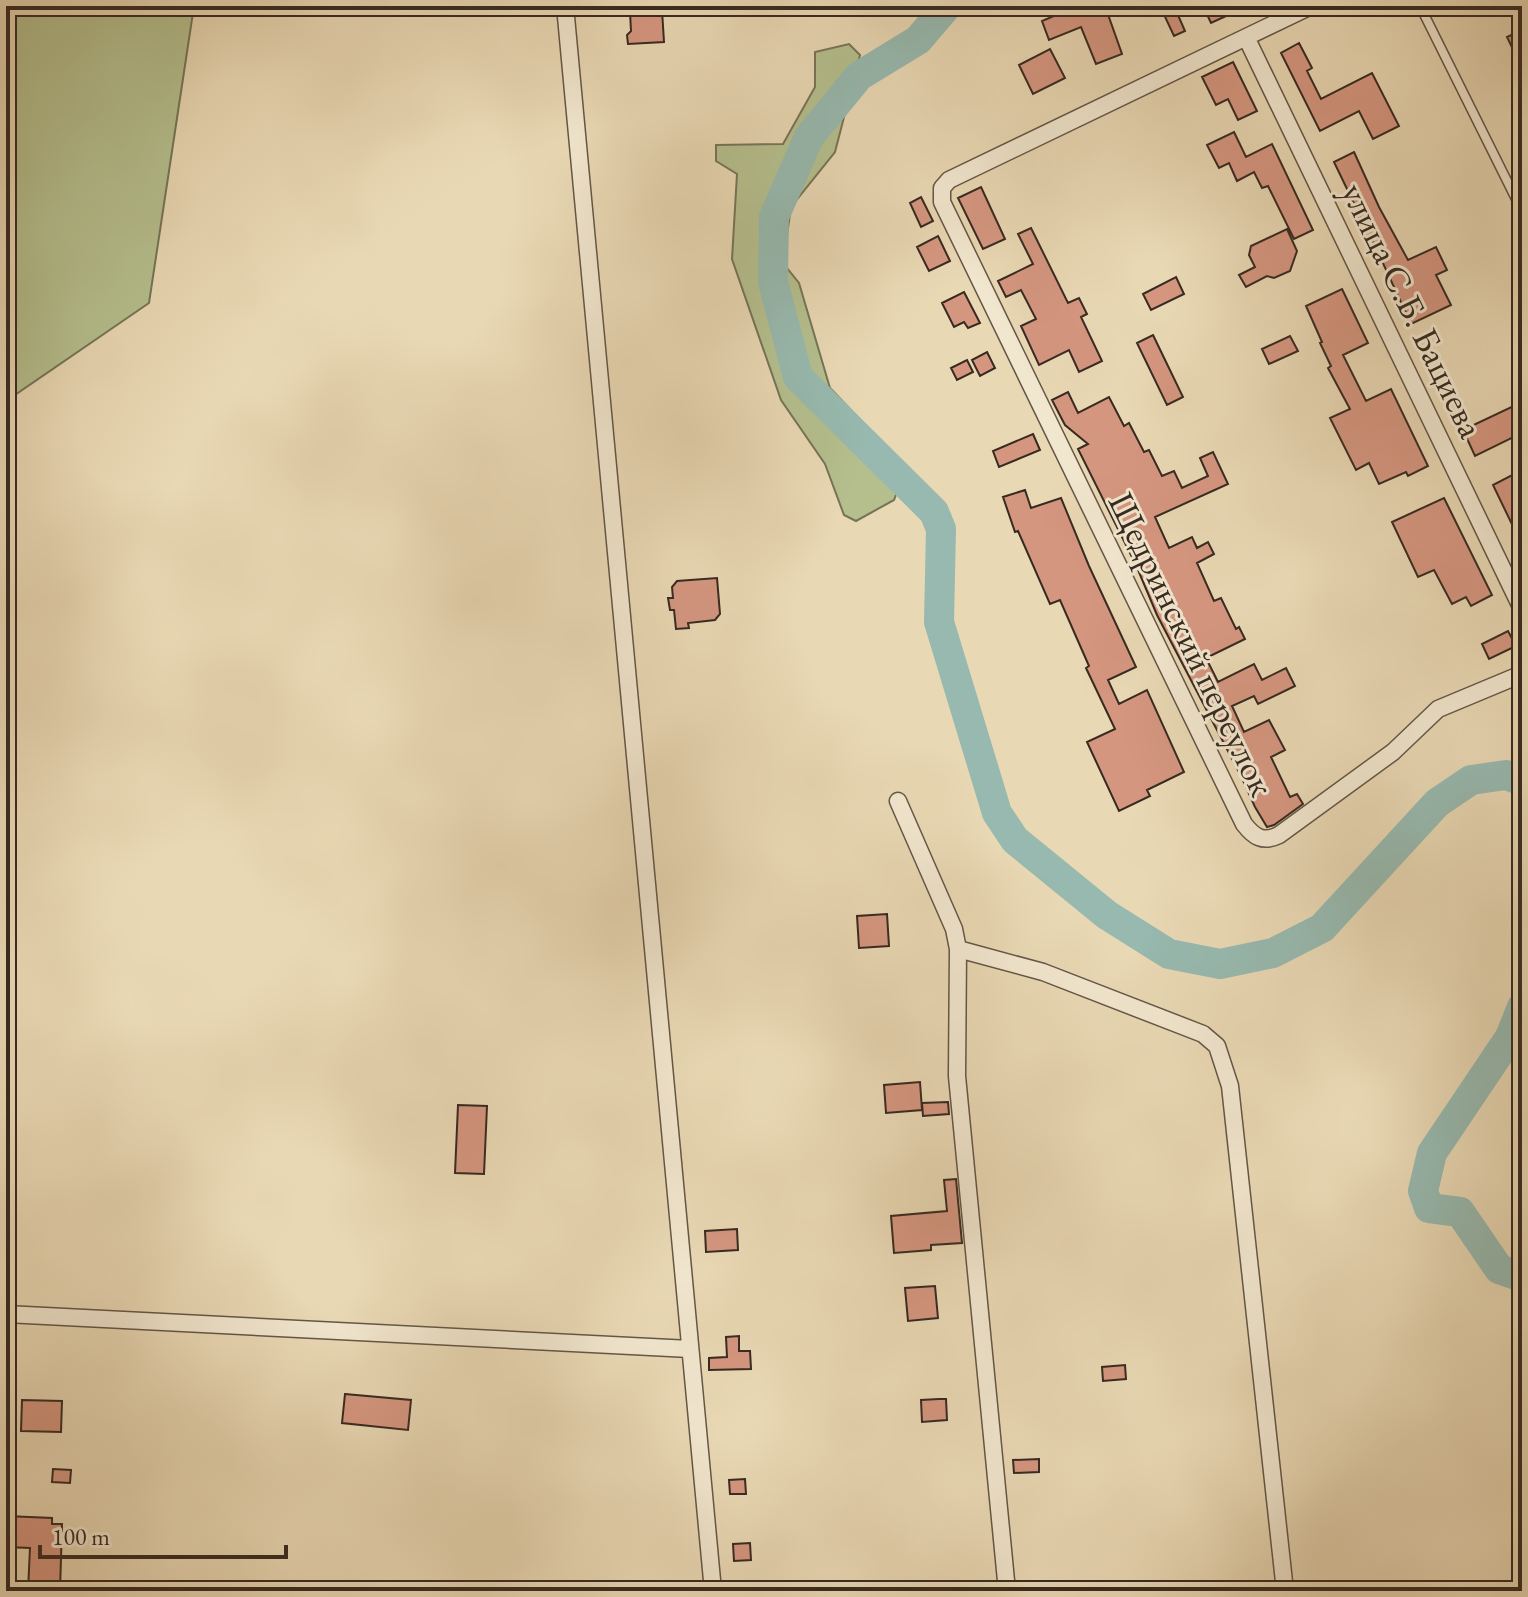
<svg xmlns="http://www.w3.org/2000/svg" width="1528" height="1597" font-family="'EB Garamond',serif">
	<style>
		.green { fill: #b5bf8e; stroke: #767458; stroke-width: 2 }
		.lines { fill: none; stroke-linecap: round; stroke-linejoin: round }
		.river { stroke: #97b9af; stroke-width: 30 }
		.building { fill: #d59680; stroke: #372a21; stroke-width: 2 }
		.service-casing { stroke: #645646; stroke-width: 11 }
		.minor-casing { stroke: #645646; stroke-width: 19 }
		.service { stroke: #f1e6ce; stroke-width: 8 }
		.minor { stroke: #f1e6ce; stroke-width: 16 }
		.labels { text-anchor: middle; dominant-baseline: central; stroke-width: 6; stroke-linejoin: round; paint-order: stroke }
		.street-label { font-size: 36px; fill: #372a21; stroke: #f1e6ce }
	</style>
	<rect width="100%" height="100%" fill="#e9d8b4"/>
	<filter id="stains"><feTurbulence type="fractalNoise" baseFrequency=".0025" numOctaves="4"/><feColorMatrix values="0 0 0 0 .2 0 0 0 0 .09 0 0 0 0 .02 0 0 0 .5 -.17"/></filter>
	<radialGradient id="worn" r=".72"><stop offset=".6" stop-color="#630" stop-opacity="0"/><stop offset="1" stop-color="#630" stop-opacity=".3"/></radialGradient>
	<path class="green" d="M6,6H194L149,303L6,401Z
		M849,44L860,55L835,152L791,207L783,263L799,283L830,388L906,468L894,500L856,521L844,515L825,464L781,400L732,259L737,174L716,161V145L783,144L815,87V52Z"/>
	<g class="lines">
		<path class="river" d="M947,6L918,40L859,76L809,137L774,217L773,282L798,377L934,512L941,529L939,622L997,813L1015,840L1107,915L1169,954L1220,964L1273,953L1322,928L1437,803L1471,780L1506,775L1522,781
			M1522,1007L1510,1037L1432,1153L1423,1191L1429,1208L1460,1212L1499,1269L1522,1277"/>
	</g>
	<path class="building" d="M1077,6H1105L1122,54L1096,64L1081,27L1049,40L1042,21Z
		M1160,6H1174L1185,31L1174,36Z
		M1203,6H1248L1211,23Z
		M662,10L664,42L628,44L627,35L631,31L630,12Z
		M1522,30V68L1507,37Z
		M1299,43L1312,68L1307,71L1321,99L1372,73L1399,126L1373,139L1359,111L1320,131L1281,53Z
		M1050,49L1065,78L1033,94L1019,65Z
		M1233,62L1257,111L1238,120L1228,99L1216,105L1202,77Z
		M1234,132L1246,157L1272,144L1313,230L1294,239L1268,186L1262,188L1254,172L1237,181L1229,163L1219,168L1207,145Z
		M1354,152L1379,207L1408,260L1436,247L1447,270L1436,275L1451,305L1411,324L1370,235L1366,237L1357,218L1360,216L1334,162Z
		M981,187L1005,239L983,249L958,198Z
		M921,197L933,221L921,227L910,203Z
		M1031,228L1068,303L1079,298L1087,314L1081,317L1102,361L1079,372L1069,350L1039,365L1021,326L1036,319L1021,290L1006,297L998,281L1033,264L1018,234Z
		M1287,229L1297,251L1290,271L1274,278L1267,276L1246,287L1239,275L1255,267L1249,255L1251,246Z
		M938,236L950,261L929,271L917,247Z
		M1176,277L1184,294L1151,310L1143,294Z
		M1342,289L1368,343L1343,355L1366,401L1391,389L1428,466L1408,476L1406,472L1379,484L1369,463L1356,470L1330,418L1350,409L1328,368L1331,366L1320,343L1322,342L1306,306Z
		M964,292L980,323L968,328L964,322L954,327L942,303Z
		M1153,335L1183,397L1167,405L1137,343Z
		M1290,336L1298,351L1269,364L1262,349Z
		M987,352L995,368L980,376L972,360Z
		M967,360L973,372L957,380L951,368Z
		M1068,392L1078,413L1109,397L1124,426L1129,423L1144,452L1149,450L1162,476L1174,471L1182,488L1208,476L1200,458L1213,452L1228,484L1155,517L1169,548L1192,537L1197,548L1208,542L1214,554L1197,563L1214,601L1221,598L1236,629L1239,627L1245,639L1206,658L1218,682L1254,664L1262,680L1286,668L1295,686L1258,704L1254,696L1232,706L1244,732L1269,720L1285,750L1271,757L1290,797L1297,794L1303,804L1274,825L1267,827L1255,807L1241,776L1157,615L1136,565L1078,449L1088,444L1065,425L1052,400Z
		M1522,402V433L1475,456L1463,430Z
		M1033,434L1040,450L999,467L993,451Z
		M1518,472L1522,479V545L1493,485Z
		M1025,490L1031,508L1061,498L1089,566L1136,667L1108,680L1119,704L1147,690L1184,772L1147,790L1150,796L1119,811L1087,742L1115,729L1086,668L1089,666L1060,600L1050,604L1018,531L1015,532L1003,497Z
		M1444,498L1492,595L1471,606L1466,597L1452,604L1434,570L1418,577L1392,522Z
		M717,578L720,614L715,620L688,623L689,628L676,629L674,610H670L668,598H673L672,587L677,581Z
		M1508,631L1516,646L1489,659L1482,644Z
		M887,914L889,946L859,948L857,916Z
		M920,1082L922,1110L886,1113L884,1085Z
		M948,1102L949,1114L923,1116L922,1103Z
		M458,1105L487,1106L484,1174L455,1173Z
		M956,1179L962,1243L931,1245V1250L894,1253L891,1216L947,1211L944,1180Z
		M737,1229L738,1250L706,1252L705,1231Z
		M935,1286L938,1318L908,1321L905,1288Z
		M739,1336V1351H750L751,1369L709,1370V1358L727,1357L726,1337Z
		M1125,1365L1126,1379L1103,1381L1102,1367Z
		M345,1394L411,1400L408,1430L342,1423Z
		M939,1399H946L947,1420L922,1422L921,1400Z
		M22,1400L62,1401L61,1432L21,1431Z
		M1039,1459V1472L1014,1473L1013,1460Z
		M53,1469L71,1470L70,1483L52,1482Z
		M745,1479L746,1494H730L729,1480Z
		M6,1516L52,1518V1524H62L60,1591H28L30,1548L6,1547Z
		M750,1543L751,1560L734,1561L733,1544Z"/>
	<g class="lines">
		<defs>
			<path id="service" d="M1420,6L1522,211"/>
			<path id="minor" d="M565,6L713,1591
				M1311,6L949,180L942,188V202L1244,824C1254,837 1263,843 1279,835L1393,752L1438,709L1522,674
				M1247,39L1522,609
				M898,801L954,929L958,949L957,1076L1007,1591
				M958,949L1043,972L1203,1034L1217,1046L1230,1086L1285,1591
				M6,1314L690,1349"/>
		</defs>
		<use href="#service" class="service-casing"/>
		<use href="#minor" class="minor-casing"/>
		<use href="#service" class="service"/>
		<use href="#minor" class="minor"/>
	</g>
	<g class="labels">
		<g class="street-label">
			<text transform="translate(1413 310) rotate(64)">улица С.Б. Бациева</text>
			<text transform="translate(1192 644) rotate(64)">Щедринский переулок</text>
		</g>
	</g>
	<rect width="1528" height="1597" fill="none" stroke="#e9d8b4" stroke-width="32"/>
	<rect x="8" y="8" width="1512" height="1581" fill="none" stroke="#372a21" stroke-width="4"/>
	<rect x="16" y="16" width="1496" height="1565" fill="none" stroke="#372a21" stroke-width="2"/>
	<path d="M40 1545v12h246v-12" fill="none" stroke="#372a21" stroke-width="4"/>
	<text x="52" y="1545" font-size="24" fill="#372a21" stroke="#f1e6ce" stroke-width="6" paint-order="stroke">100 m</text>
	<rect width="100%" height="100%" filter="url(#stains)"/>
	<rect width="100%" height="100%" fill="url(#worn)"/>
</svg>
